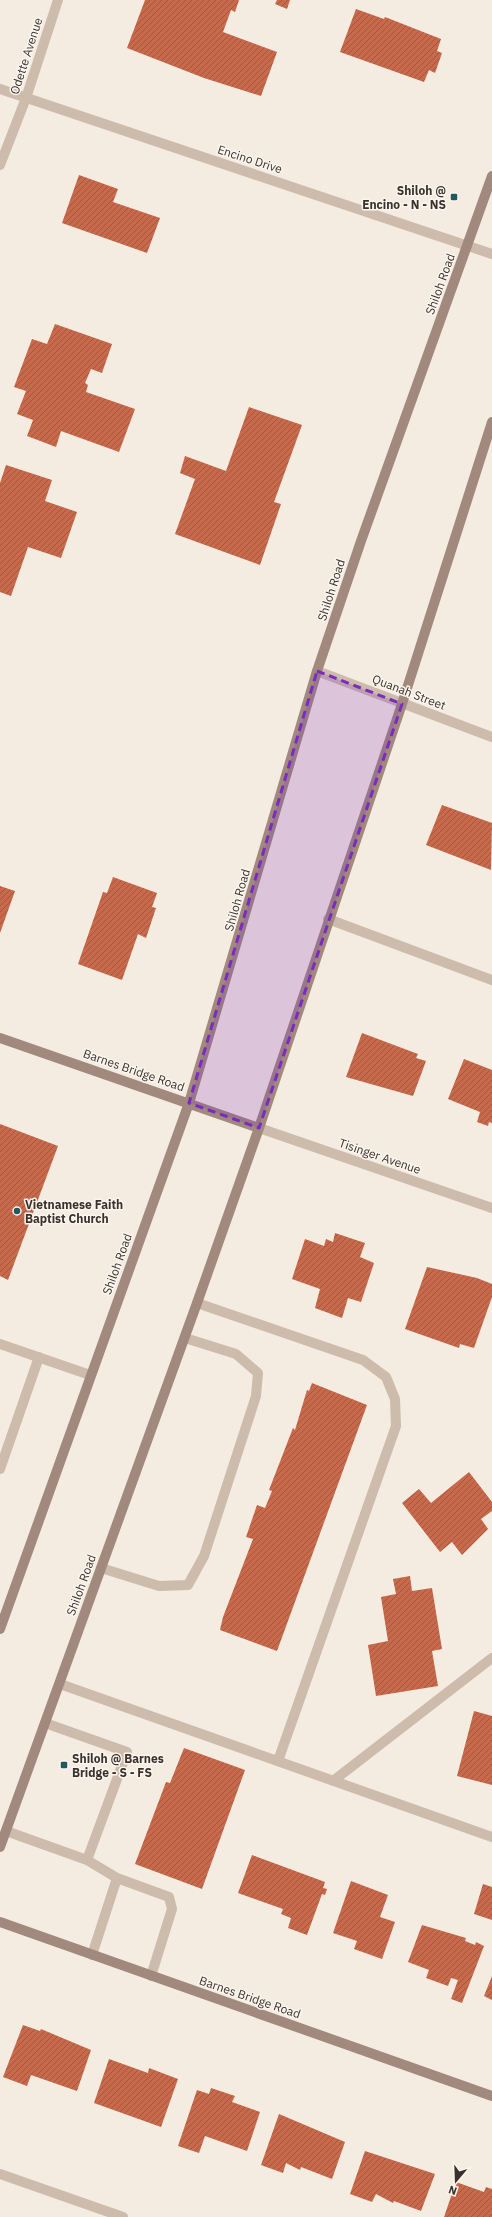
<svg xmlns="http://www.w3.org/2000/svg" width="492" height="2217" font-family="'IBM Plex Sans',sans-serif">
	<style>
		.building { fill: url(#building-hatch) }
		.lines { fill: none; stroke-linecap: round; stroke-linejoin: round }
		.lane { stroke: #cdbbac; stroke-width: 10 }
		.street { stroke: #cdbbac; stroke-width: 10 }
		.secondary { stroke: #a18a7d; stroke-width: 10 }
		.marked { fill: #7b2cbf; fill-opacity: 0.2; stroke: #7b2cbf; stroke-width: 3; stroke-dasharray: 8 5; stroke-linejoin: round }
		.poi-dot { fill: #1f5a5e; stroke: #fbf5ee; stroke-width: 1.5 }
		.labels { text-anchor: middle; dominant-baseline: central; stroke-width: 3; stroke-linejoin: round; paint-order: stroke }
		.street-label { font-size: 12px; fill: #3b302b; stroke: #fbf5ee }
		.poi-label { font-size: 12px; font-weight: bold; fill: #3b302b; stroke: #fbf5ee; text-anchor: start }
	</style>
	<defs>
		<pattern id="building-hatch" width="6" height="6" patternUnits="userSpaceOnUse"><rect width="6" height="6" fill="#c8694b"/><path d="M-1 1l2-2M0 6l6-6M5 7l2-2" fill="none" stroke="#a4573f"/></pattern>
	</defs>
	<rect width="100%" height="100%" fill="#f4ebe1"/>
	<path class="building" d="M145,0H239L235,12L231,10L223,32L277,52L261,96L204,78L127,48Z
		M277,0H290L287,9L275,4Z
		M356,9L384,19L385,17L441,39L437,51L442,53L435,73L429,70L424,82L340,52Z
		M79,175L118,189L113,202L160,218L147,253L62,223Z
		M55,324L112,344L102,373L91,369L85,383L88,385L86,392L135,409L119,452L61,431L56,447L27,436L33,420L17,414L26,391L14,387L32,339L47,344Z
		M249,407L302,425L274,502L281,504L260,565L175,534L195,479L180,473L185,456L226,471Z
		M6,465L52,480L45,501L77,512L61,558L28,547L11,596L0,592V483Z
		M442,805L492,823L491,870L426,845Z
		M113,877L157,893L152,907L156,908L146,938L138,934L122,980L78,964L103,892L107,893Z
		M0,886L15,891L0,933Z
		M362,1033L418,1054L416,1058L426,1061L413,1096L346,1077Z
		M464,1059L492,1070V1123L489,1122L488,1126L477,1122L480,1112L448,1099Z
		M0,1124L58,1146L8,1280L0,1276Z
		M335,1233L365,1243L360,1257L374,1263L361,1302L348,1298L342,1318L315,1308L320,1289L292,1279L305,1239L324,1246L326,1239L333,1242Z
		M427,1267L477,1278L492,1284V1297L474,1348L460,1344L459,1348L405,1329Z
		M312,1383L367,1405L277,1651L220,1630L223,1617L253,1539L246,1537L257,1505L265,1508L272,1491L269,1490L293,1428L295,1430L307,1390L309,1391Z
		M469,1472L492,1502V1511L481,1519L488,1529L462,1555L452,1542L440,1552L402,1503L419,1489L431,1503Z
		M410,1576L412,1591L432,1588L442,1649L432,1651L438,1686L376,1696L368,1645L388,1641L381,1597L396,1594L393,1579Z
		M474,1711L492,1716V1785L457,1776Z
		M184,1748L245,1770L202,1889L135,1864L166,1782L170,1783Z
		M252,1855L325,1882L323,1888L327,1889L325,1895L322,1894L307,1935L288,1928L291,1918L281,1914L283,1909L238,1893Z
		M351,1881L388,1895L380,1917L395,1922L382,1959L354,1949L357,1941L333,1933Z
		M483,1884L492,1887V1920L474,1914Z
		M422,1925L466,1938L465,1941L475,1945L476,1942L484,1946L462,2003L451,1999L458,1980L451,1978L448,1986L426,1978L429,1970L408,1962Z
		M492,1976V2000L484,1996Z
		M23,2025L40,2031L41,2029L91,2050L77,2091L31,2075L27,2086L3,2077Z
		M109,2059L148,2073L149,2068L178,2079L161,2127L94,2103Z
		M211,2088L235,2096L232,2102L260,2112L247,2151L205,2136L199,2153L178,2146L197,2090L209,2094Z
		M279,2114L345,2142L332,2179L301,2167L300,2170L286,2163L283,2173L261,2165Z
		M365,2151L435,2174L421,2211L394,2201L393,2203L376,2194L372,2202L350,2194Z
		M456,2182L484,2192L486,2187L492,2189V2217H444Z"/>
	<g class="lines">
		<path class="lane" d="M328,919L492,980
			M197,1303L363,1360L386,1377L395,1399L396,1426L278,1761
			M0,1344L90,1375
			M0,1469L39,1357
			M101,1568L159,1586L188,1585L204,1556L256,1396L258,1373L236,1354L185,1338
			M60,1684L492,1837
			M45,1723L127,1752L87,1860
			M333,1781L492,1658
			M6,1831L87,1860L117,1878L169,1897L172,1909L151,1976
			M92,1955L117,1878
			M0,2174L123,2217"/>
		<path class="street" d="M0,89L492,254
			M0,165L26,98L58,0
			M317,671L492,737
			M259,1128L492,1208"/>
		<path class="secondary" d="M0,1038L259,1128
			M0,1629L189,1103L317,671L361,541L492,176
			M0,1847L197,1303L259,1128L402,704L492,422
			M0,1922L492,2096"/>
	</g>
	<path class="marked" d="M317,671L402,704L259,1128L189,1103Z"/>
	<g class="poi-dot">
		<rect x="450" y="193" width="8" height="8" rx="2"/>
		<circle cx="17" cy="1211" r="4"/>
		<rect x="60" y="1761" width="8" height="8" rx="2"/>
	</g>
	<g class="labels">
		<g class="street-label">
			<text transform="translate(26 56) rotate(-72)">Odette Avenue</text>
			<text transform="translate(250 159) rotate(18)">Encino Drive</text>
			<text transform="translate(440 284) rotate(-70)">Shiloh Road</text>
			<text transform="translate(331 590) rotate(-72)">Shiloh Road</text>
			<text transform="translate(409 692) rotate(21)">Quanah Street</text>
			<text transform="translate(237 900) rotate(-74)">Shiloh Road</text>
			<text transform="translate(134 1070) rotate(19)">Barnes Bridge Road</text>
			<text transform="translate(380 1156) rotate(19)">Tisinger Avenue</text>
			<text transform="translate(117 1264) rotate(-70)">Shiloh Road</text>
			<text transform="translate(81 1585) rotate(-70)">Shiloh Road</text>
			<text transform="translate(250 1997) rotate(19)">Barnes Bridge Road</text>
		</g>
		<g class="poi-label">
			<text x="446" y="190" text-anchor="end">Shiloh @<tspan x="446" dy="14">Encino - N - NS</tspan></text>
			<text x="25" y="1204">Vietnamese Faith<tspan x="25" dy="14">Baptist Church</tspan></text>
			<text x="72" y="1758">Shiloh @ Barnes<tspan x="72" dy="14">Bridge - S - FS</tspan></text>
		</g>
	</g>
	<g transform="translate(456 2181) rotate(199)" stroke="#fbf5ee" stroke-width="3" paint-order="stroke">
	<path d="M0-3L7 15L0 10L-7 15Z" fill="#3b302b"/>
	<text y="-6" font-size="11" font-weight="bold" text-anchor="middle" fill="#3b302b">N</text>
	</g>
</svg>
